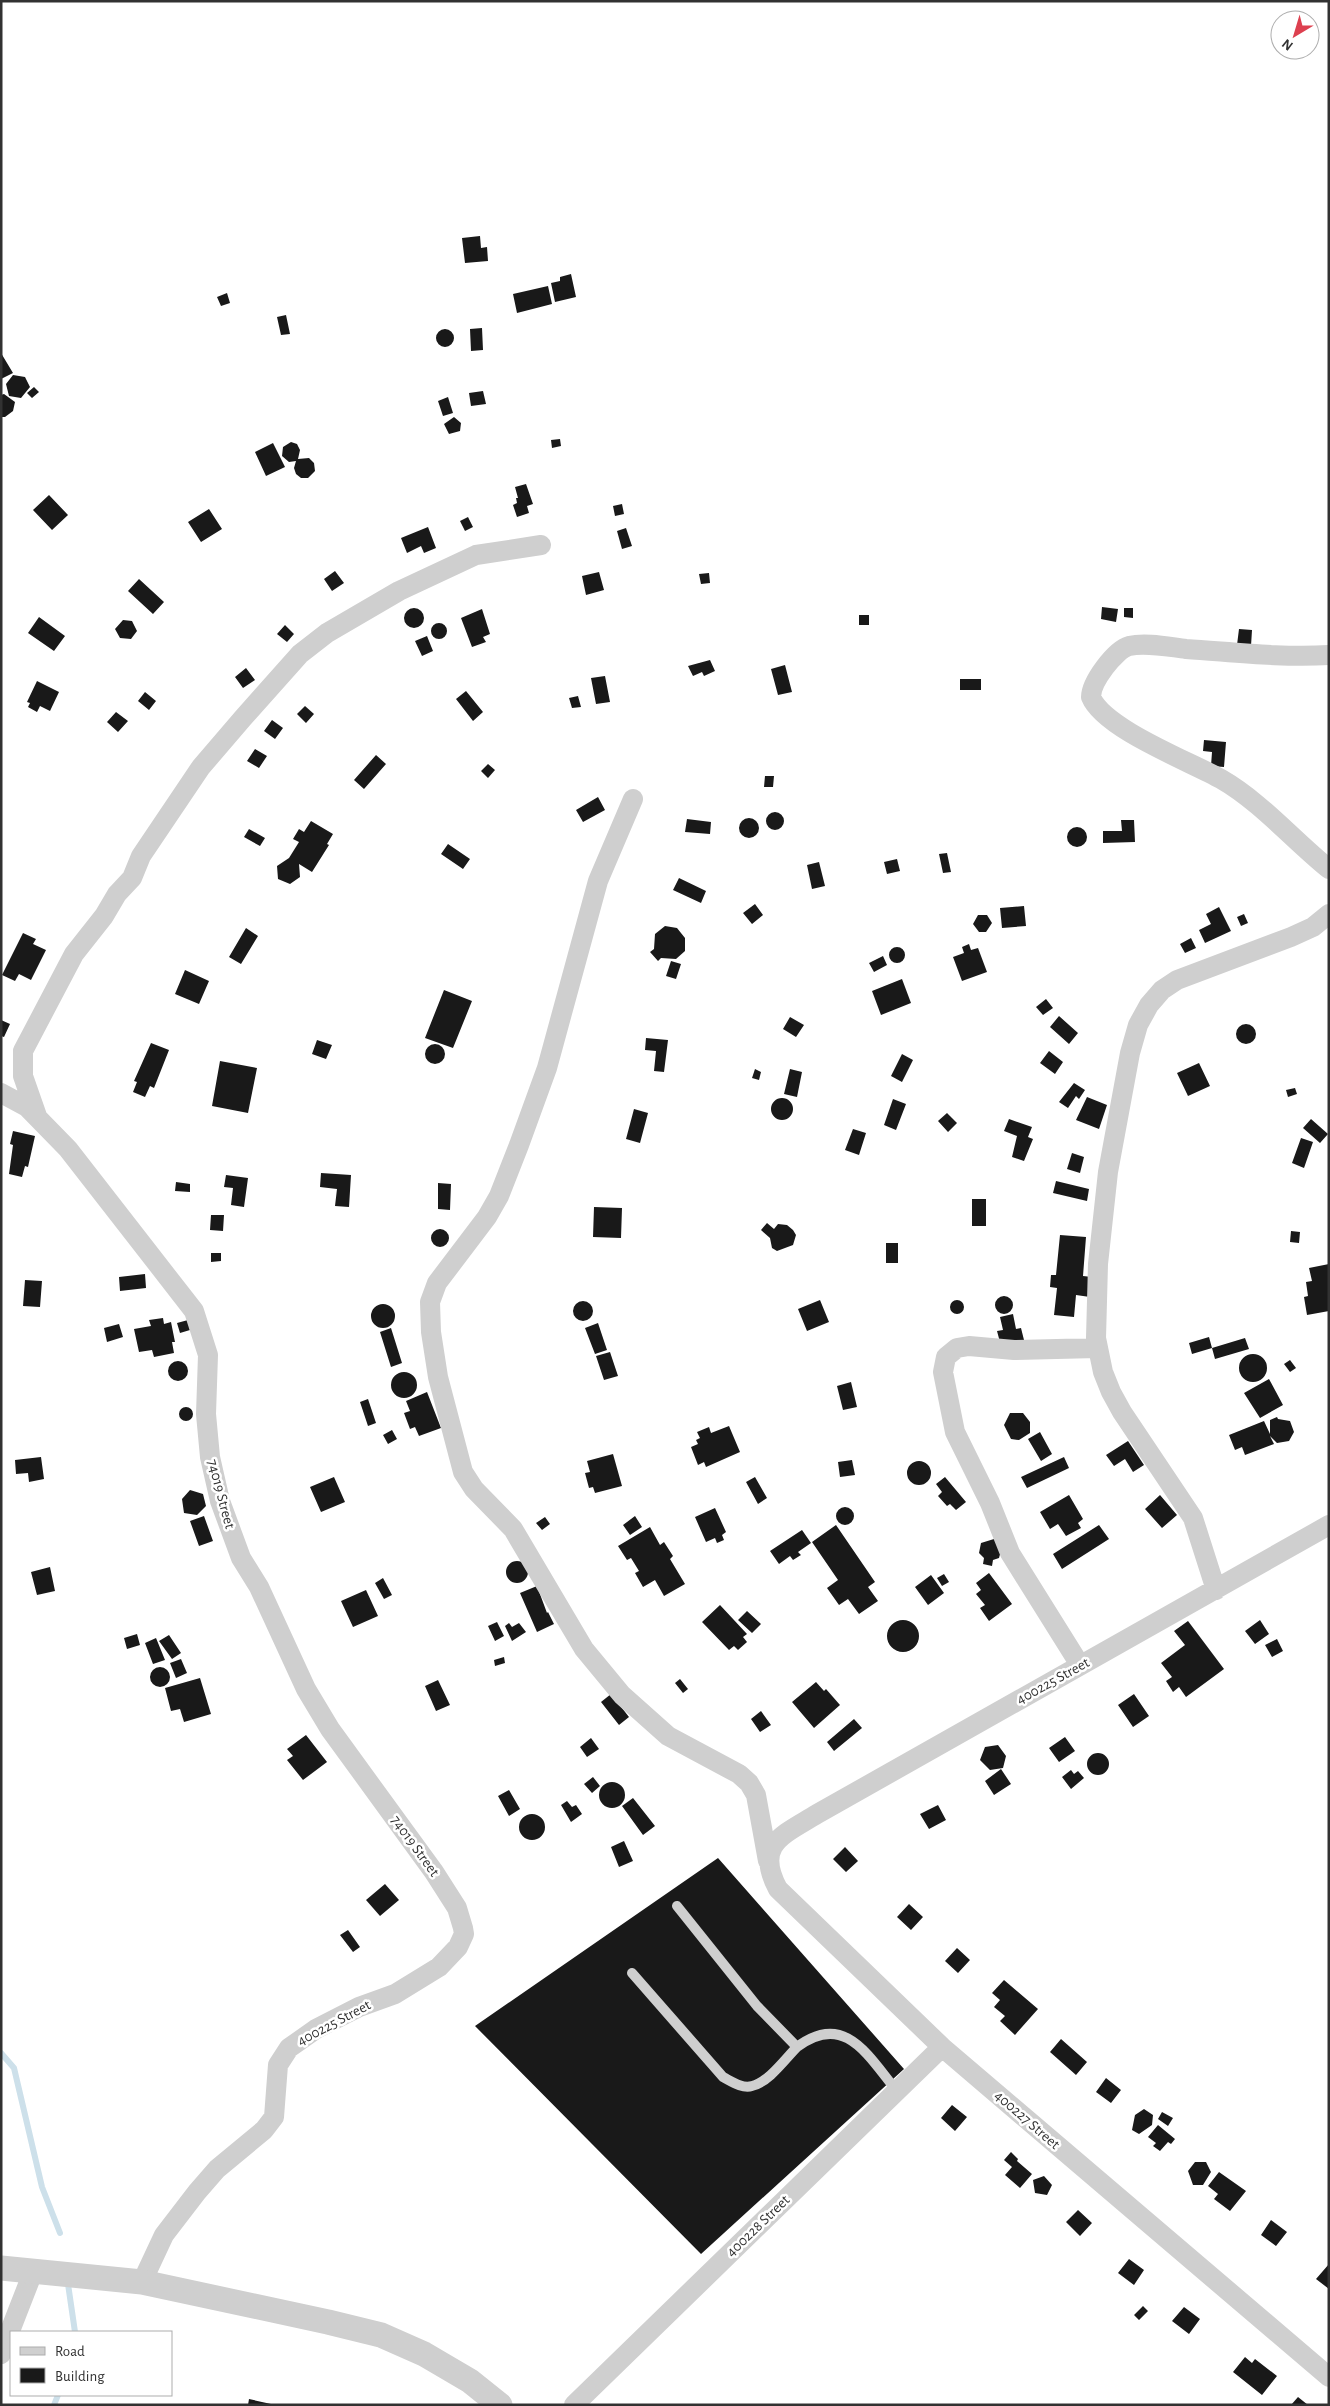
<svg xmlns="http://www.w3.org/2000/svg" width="1330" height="2406" font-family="'Alegreya Sans',sans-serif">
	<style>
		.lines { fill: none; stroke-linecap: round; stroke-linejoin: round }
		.stream { stroke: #cde0ea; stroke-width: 6 }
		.building { fill: #191919 }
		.service { stroke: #cfcfcf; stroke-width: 10 }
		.minor { stroke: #cfcfcf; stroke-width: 20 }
		.tertiary { stroke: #cfcfcf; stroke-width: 25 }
		.labels { text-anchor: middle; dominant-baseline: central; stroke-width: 5; stroke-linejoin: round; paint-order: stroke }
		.street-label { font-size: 15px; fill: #323232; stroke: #fff }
	</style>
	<rect width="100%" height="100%" fill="#fff"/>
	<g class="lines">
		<path class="stream" d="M1,2053L14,2068L42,2187L60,2233
			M68,2284L75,2332
			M54,2405L58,2395"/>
	</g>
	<path class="building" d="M480,236L481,248L487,247L488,261L465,263L462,238Z
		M571,274L576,297L555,302L551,283L560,281V277Z
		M548,286L552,304L517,313L513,294Z
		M227,293L230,303L221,306L217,297Z
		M286,315L290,334L281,335L277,317Z
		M482,328L483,350L471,351L470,329Z
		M436 338a9 9 0 1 1 18 0a9 9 0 1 1-18 0Z
		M1,353L13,373L1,379Z
		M13,375L25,377L30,387L21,398L9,396L6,384Z
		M34,387L39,392L32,398L27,393Z
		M483,391L486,404L471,406L469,393Z
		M4,394L15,402L13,411L5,417H1V395Z
		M448,397L453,413L443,416L438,401Z
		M454,417L461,423L460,431L449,434L444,424Z
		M560,439L561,446L552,448L551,440Z
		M291,442L297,444L300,450L298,459L309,458L314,463L315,471L308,478H301L296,474L294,468L296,461L289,462L282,456L283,447Z
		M273,443L285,467L266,476L255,452Z
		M526,484L533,504L527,506L529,513L517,517L513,505L517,503L516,498H518L515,487Z
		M49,495L68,515L52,530L33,510Z
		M622,504L624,514L615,516L613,506Z
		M209,509L222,529L201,542L188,522Z
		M468,517L473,527L465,531L460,521Z
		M428,527L436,548L424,553L421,546L407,553L401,538Z
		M626,528L632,546L622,549L617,531Z
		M335,571L344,583L332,591L324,579Z
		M599,572L604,590L586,595L582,576Z
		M709,573L710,583L701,584L699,574Z
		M139,579L164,602L153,614L128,591Z
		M1102,607L1118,609L1116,622L1101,619Z
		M1124,608H1133V618L1124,617Z
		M404 618a10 10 0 1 1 20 0a10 10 0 1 1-20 0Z
		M482,609L490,634L483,637L486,642L472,647L461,618Z
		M859,615H869V625H859Z
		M39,617L65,636L54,651L28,633Z
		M123,620L132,621L137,631L131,639L120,638L115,629Z
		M431 631a8 8 0 1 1 16 0a8 8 0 1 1-16 0Z
		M285,625L294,634L287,642L277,634Z
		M1239,629L1252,630L1251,646L1237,645Z
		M427,636L433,651L422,656L415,641Z
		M710,660L715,671L704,676L702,672L693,676L688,666Z
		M785,665L792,692L778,695L771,669Z
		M246,668L255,680L243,688L235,677Z
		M605,676L610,702L596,704L591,678Z
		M960,679H981V690H960Z
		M37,681L59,692L50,711L40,706L37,712L28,707L30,703L27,702Z
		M466,691L483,712L473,721L456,699Z
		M145,692L156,701L149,710L138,701Z
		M578,696L581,707L572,708L569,698Z
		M305,706L314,714L306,723L297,714Z
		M116,712L128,721L118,732L107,722Z
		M272,720L283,728L275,739L264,731Z
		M1204,740L1226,742L1224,767L1211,766L1212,752L1203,751Z
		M255,749L267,756L259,768L247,761Z
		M376,755L386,764L364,789L354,780Z
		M488,764L495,770L488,778L481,771Z
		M765,776H774L773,787H764Z
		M598,797L605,810L583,822L576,810Z
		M766 821a9 9 0 1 1 18 0a9 9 0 1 1-18 0Z
		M739 828a10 10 0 1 1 20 0a10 10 0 1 1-20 0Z
		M687,819L711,822L710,834L685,832Z
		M1121,820H1134L1135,842L1103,843V831H1122Z
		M311,821L333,834L327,844L329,845L312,872L299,864L300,877L290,884L278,879L277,866L289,858L299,842L293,839L299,829L304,832Z
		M1067 837a10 10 0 1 1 20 0a10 10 0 1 1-20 0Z
		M249,829L265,838L260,846L244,837Z
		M448,844L470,859L463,869L441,854Z
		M947,853L951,872L943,873L939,854Z
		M897,859L900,871L887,874L884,862Z
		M819,862L825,886L812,889L807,865Z
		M679,878L706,891L701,903L673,890Z
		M755,904L763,915L752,924L743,913Z
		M1024,906L1026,926L1002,928L1000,908Z
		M1219,907L1231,931L1205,943L1199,930L1211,924L1206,914Z
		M1244,914L1248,923L1241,926L1237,917Z
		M978,915H987L992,923L986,932H979L973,924Z
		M665,926L677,928L685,938V951L676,959L661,958L658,961L650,952L654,949L655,934Z
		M246,928L258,936L241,964L229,957Z
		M23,933L36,939L33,944L46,950L31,980L19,974L15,981L2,975Z
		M1191,938L1196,948L1185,953L1180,944Z
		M969,944L971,950L978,948L987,972L962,981L953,957L964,953L962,947Z
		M889 955a8 8 0 1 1 16 0a8 8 0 1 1-16 0Z
		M883,956L887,965L874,972L869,963Z
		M671,961L681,964L676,979L666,976Z
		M185,970L209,981L199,1004L175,994Z
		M902,979L911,1003L881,1015L872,991Z
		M444,990L472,1001L453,1048L425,1038Z
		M1046,999L1053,1008L1043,1015L1036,1007Z
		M1059,1016L1078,1033L1069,1044L1050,1027Z
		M790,1017L804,1025L796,1037L783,1029Z
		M1,1020L10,1024L4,1037L1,1036Z
		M1236 1034a10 10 0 1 1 20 0a10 10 0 1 1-20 0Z
		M646,1038L668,1040L664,1072L654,1071L656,1051L645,1050Z
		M317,1040L332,1045L326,1059L312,1054Z
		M151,1043L169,1050L154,1088L150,1086L145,1097L133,1092L137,1082L134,1081Z
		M425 1054a10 10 0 1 1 20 0a10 10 0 1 1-20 0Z
		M1049,1051L1063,1062L1055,1074L1040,1063Z
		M902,1054L913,1060L902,1082L891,1076Z
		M220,1061L257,1068L248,1113L212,1106Z
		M1199,1063L1210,1086L1188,1096L1177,1073Z
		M755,1069L761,1072L759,1080L752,1078Z
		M790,1069L802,1072L797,1097L784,1094Z
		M1074,1083L1085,1090L1079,1099L1076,1096L1068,1108L1059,1102Z
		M1295,1088L1297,1094L1288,1097L1286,1090Z
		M1087,1097L1107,1105L1099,1129L1076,1120Z
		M771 1109a11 11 0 1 1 22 0a11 11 0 1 1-22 0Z
		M893,1099L906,1104L896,1130L884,1125Z
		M634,1109L648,1113L640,1143L626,1139Z
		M947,1113L957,1123L948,1132L938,1121Z
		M1009,1119L1032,1127L1028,1137L1033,1139L1024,1161L1012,1157L1017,1136L1004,1131Z
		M1311,1119L1328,1134L1320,1143L1303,1128Z
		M853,1129L866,1133L859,1155L845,1150Z
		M13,1131L35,1136L28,1167L25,1166L22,1177L9,1174L13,1145L10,1144Z
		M1301,1138L1313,1142L1304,1168L1292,1163Z
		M1072,1153L1084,1157L1080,1173L1067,1169Z
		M321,1173L351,1175L349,1207L335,1206L337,1189L320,1187Z
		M226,1175L248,1178L244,1207L231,1205L233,1188L224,1187Z
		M1056,1181L1089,1189L1087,1201L1053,1193Z
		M176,1182L190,1184V1192L175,1191Z
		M438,1183L451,1184L450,1210L438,1209Z
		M972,1199H986V1226H972Z
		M594,1207L622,1208L621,1238L593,1237Z
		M211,1215H224L223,1231L210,1230Z
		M767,1223L774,1229L778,1224L787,1225L793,1230L796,1235L793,1245L777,1251L772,1248L770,1238L761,1230Z
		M431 1238a9 9 0 1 1 18 0a9 9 0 1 1-18 0Z
		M1291,1231L1300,1232L1299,1243L1290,1242Z
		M1060,1235L1086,1237L1083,1276L1092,1277L1090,1297L1076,1295L1074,1317L1054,1315L1057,1288L1050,1287L1051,1275H1056Z
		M886,1243H898V1263H886Z
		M211,1253H221V1261L211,1262Z
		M1329,1264V1311L1307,1315L1304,1297L1308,1296L1306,1282L1312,1281L1309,1268Z
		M145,1274L146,1288L120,1291L119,1277Z
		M25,1280L42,1281L40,1307L23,1306Z
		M995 1305a9 9 0 1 1 18 0a9 9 0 1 1-18 0Z
		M950 1307a7 7 0 1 1 14 0a7 7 0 1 1-14 0Z
		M820,1300L829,1322L807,1331L798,1309Z
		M573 1311a10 10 0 1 1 20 0a10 10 0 1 1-20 0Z
		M371 1316a12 12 0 1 1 24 0a12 12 0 1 1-24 0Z
		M1013,1314L1016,1329L1021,1328L1024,1340L1001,1346L997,1331L1003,1330L1000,1317Z
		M163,1318L164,1324L171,1322L175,1342H172L174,1353L154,1357L152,1350L139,1352L134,1329L151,1326L149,1320Z
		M188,1320L190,1330L180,1333L177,1323Z
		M598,1323L607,1350L595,1354L585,1328Z
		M119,1324L123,1337L107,1342L104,1328Z
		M391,1328L402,1363L391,1367L380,1332Z
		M1209,1337L1212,1348L1192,1354L1189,1343Z
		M1245,1338L1249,1349L1215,1359L1212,1348Z
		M610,1352L618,1376L604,1380L596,1356Z
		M1239 1368a14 14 0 1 1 28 0a14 14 0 1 1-28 0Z
		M1290,1360L1296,1368L1290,1372L1284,1364Z
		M168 1371a10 10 0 1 1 20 0a10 10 0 1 1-20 0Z
		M391 1385a13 13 0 1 1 26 0a13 13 0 1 1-26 0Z
		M1269,1379L1283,1405L1260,1418L1244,1393Z
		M851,1382L857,1407L843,1410L837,1386Z
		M427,1392L441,1428L419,1436L415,1427L410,1429L404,1413L410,1411L406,1401Z
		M368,1399L376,1423L368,1426L360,1402Z
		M179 1414a7 7 0 1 1 14 0a7 7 0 1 1-14 0Z
		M1010,1413H1023L1030,1422V1433L1019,1440L1011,1439L1004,1425Z
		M1277,1417L1278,1419L1290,1421L1294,1432L1289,1441L1277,1443L1270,1436L1274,1444L1245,1455L1242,1447L1235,1450L1229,1435L1264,1421L1270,1434V1420Z
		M729,1426L740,1452L706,1467L704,1462L698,1465L691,1447L698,1444L696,1440L700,1438L697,1432L709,1427L711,1433Z
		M392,1430L397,1439L388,1444L383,1435Z
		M1040,1432L1052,1454L1041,1461L1028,1439Z
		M1128,1441L1144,1465L1133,1472L1125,1459L1114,1466L1106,1455Z
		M613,1454L622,1486L595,1493L593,1487L589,1488L585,1473L590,1472L587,1461Z
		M41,1457L44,1479L29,1482L28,1473L16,1474L15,1460Z
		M1064,1457L1069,1468L1027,1488L1021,1477Z
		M852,1460L855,1475L840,1477L838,1462Z
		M907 1473a12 12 0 1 1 24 0a12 12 0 1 1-24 0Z
		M334,1477L345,1502L321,1512L310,1487Z
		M755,1477L767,1498L758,1504L746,1482Z
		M945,1477L966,1502L956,1510L950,1504L947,1506L938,1496L942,1492L936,1484Z
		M190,1490L203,1494L206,1506L197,1515L184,1513L182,1499Z
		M1069,1495L1083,1519L1078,1523L1081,1528L1066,1536L1058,1524L1050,1529L1040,1512Z
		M1160,1495L1177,1515L1162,1528L1145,1509Z
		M836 1516a9 9 0 1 1 18 0a9 9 0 1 1-18 0Z
		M715,1508L726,1532L722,1535L724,1540L717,1543L715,1538L706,1542L695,1517Z
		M204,1516L213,1541L199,1546L190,1521Z
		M635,1516L642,1527L630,1535L623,1525Z
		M545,1517L550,1524L542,1530L536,1523Z
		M836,1525L875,1582L868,1587L878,1601L859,1614L848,1599L839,1605L827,1588L838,1580L812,1542Z
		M1099,1525L1109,1539L1062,1569L1053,1554Z
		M650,1527L660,1545L664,1542L673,1556L670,1559L685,1584L664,1596L655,1580L643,1587L635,1573L639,1571L631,1558L627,1560L618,1546Z
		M802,1530L811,1543L798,1552L801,1555L793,1560L790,1556L779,1564L770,1551Z
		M994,1539L1002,1547L999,1558L993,1560L992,1566L983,1564L984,1558L979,1553L981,1543Z
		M506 1572a11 11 0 1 1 22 0a11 11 0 1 1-22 0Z
		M50,1567L55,1591L37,1595L31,1572Z
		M989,1573L1012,1604L989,1621L980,1608L985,1605L976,1594L981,1590L976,1583Z
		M944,1574L949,1582L942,1586L937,1578Z
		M931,1575L944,1593L928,1605L915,1587Z
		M383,1578L392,1595L384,1599L375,1583Z
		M537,1586L547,1613L548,1612L554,1624L537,1632L520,1593Z
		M366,1590L378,1616L353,1627L341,1601Z
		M720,1605L747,1634L743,1637L747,1642L738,1650L734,1646L729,1650L702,1622Z
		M747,1611L761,1624L752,1633L738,1620Z
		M887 1636a16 16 0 1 1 32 0a16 16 0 1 1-32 0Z
		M1260,1620L1269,1634L1255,1644L1245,1631Z
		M1188,1621L1224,1669L1186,1697L1179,1687L1173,1692L1166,1681L1172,1677L1161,1663L1185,1645L1174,1631Z
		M497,1622L504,1636L495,1641L488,1626Z
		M509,1623L512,1627L519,1623L526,1632L512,1641L505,1626Z
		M137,1634L140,1645L127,1649L124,1638Z
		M169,1635L181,1653L172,1659L159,1641Z
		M156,1638L165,1660L153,1664L145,1643Z
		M1277,1639L1283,1651L1272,1657L1265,1645Z
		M504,1657L505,1663L495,1666L494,1660Z
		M181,1659L187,1673L176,1678L170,1663Z
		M150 1677a10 10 0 1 1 20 0a10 10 0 1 1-20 0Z
		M200,1678L211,1714L184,1722L180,1709L171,1711L165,1688Z
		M680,1679L688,1689L683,1693L675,1683Z
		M438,1680L450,1705L436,1711L425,1686Z
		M816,1682L824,1691L826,1689L840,1705L814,1728L792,1702Z
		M611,1694L629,1717L619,1725L601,1702Z
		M1134,1694L1149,1716L1133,1727L1118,1705Z
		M761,1711L771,1725L760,1732L751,1719Z
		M854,1719L862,1728L834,1751L827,1742Z
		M306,1735L327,1762L303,1780L287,1760L293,1756L287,1749Z
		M1065,1737L1075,1751L1059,1762L1049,1748Z
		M591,1738L599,1749L587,1757L580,1747Z
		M998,1745L1006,1756L1003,1768L990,1770L980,1760L985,1747Z
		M1087 1764a11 11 0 1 1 22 0a11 11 0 1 1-22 0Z
		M1001,1769L1011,1784L994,1795L985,1781Z
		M1071,1770L1074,1774L1078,1771L1084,1778L1071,1789L1062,1777Z
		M593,1777L600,1786L592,1793L584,1784Z
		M599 1795a13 13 0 1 1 26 0a13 13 0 1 1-26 0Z
		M509,1790L520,1809L509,1816L498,1796Z
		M633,1798L655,1826L643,1835L622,1806Z
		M567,1801L572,1807L576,1805L582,1814L571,1822L561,1805Z
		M938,1805L946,1820L929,1829L920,1814Z
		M519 1827a13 13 0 1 1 26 0a13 13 0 1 1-26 0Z
		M624,1841L633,1861L619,1867L611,1847Z
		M845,1847L858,1861L846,1872L833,1859Z
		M718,1858L904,2069L701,2254L475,2026Z
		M385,1884L399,1900L380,1916L366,1900Z
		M909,1904L923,1917L911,1930L897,1917Z
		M348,1930L360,1947L353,1952L340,1935Z
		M957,1948L970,1960L958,1973L945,1961Z
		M1004,1980L1038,2009L1015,2035L1000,2021L1005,2016L994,2007L1000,2000L992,1993Z
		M1061,2039L1087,2062L1076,2075L1050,2052Z
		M1106,2078L1121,2090L1111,2103L1096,2092Z
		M952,2105L967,2117L955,2131L941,2118Z
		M1144,2109L1153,2115L1152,2125L1139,2134L1132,2130L1135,2115Z
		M1162,2112L1173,2118L1168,2126L1158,2119Z
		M1158,2125L1175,2139L1171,2144L1168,2142L1160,2151L1153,2146L1156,2143L1148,2137Z
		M1011,2152L1018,2159L1017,2161L1032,2174L1020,2188L1005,2175L1012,2167L1004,2160Z
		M1195,2162H1206L1211,2172L1203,2185H1193L1188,2171Z
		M1219,2172L1246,2191L1230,2211L1214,2199L1218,2194L1208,2186Z
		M1044,2176L1052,2185L1047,2195L1035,2193L1033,2180Z
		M1078,2210L1092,2223L1080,2236L1066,2222Z
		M1271,2220L1287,2232L1276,2246L1261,2235Z
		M1129,2259L1144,2270L1134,2285L1118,2273Z
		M1329,2264V2289L1316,2279Z
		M1143,2306L1148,2311L1139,2320L1134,2315Z
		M1184,2307L1200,2319L1189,2334L1172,2321Z
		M1245,2357L1252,2363L1255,2359L1277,2376L1262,2395L1233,2372Z
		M1298,2397L1308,2405H1291Z
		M249,2399L271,2404V2405H248Z"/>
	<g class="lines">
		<path class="service" d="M677,1906L757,2006L797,2047C845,2011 868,2056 897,2091
			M632,1973L723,2077C731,2081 742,2089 752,2086C769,2082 785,2059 797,2047"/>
		<path class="minor" d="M1329,655C1282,658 1233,652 1186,649C1169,647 1146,642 1129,646C1115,650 1091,682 1091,697C1104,729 1191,762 1221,779C1261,802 1293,840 1329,869
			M633,799L598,881L547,1068L519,1145L499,1196L487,1217L437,1283L430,1302L431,1332L438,1377L463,1472L474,1489L513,1529L584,1649L622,1695L668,1736L739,1774L749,1783L756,1795L768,1861
			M1,1093L27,1107L68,1149L194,1311L208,1355L206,1414L210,1457L220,1501L241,1558L259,1587L306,1689L330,1729L434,1872L457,1908L463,1928L464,1934L458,1947L439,1967L395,1994L359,2007L316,2029L289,2048L278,2065L274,2117L264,2130L217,2169L197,2192L164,2235L142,2282
			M37,1116L23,1076V1051L74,954L104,916L117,894L132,878L141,856L201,767L243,718L300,654L327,633L399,591L476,555L541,545
			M1329,1525L817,1814C783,1835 754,1844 778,1889L942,2047L1329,2377
			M1216,1590L1193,1518L1122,1412L1111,1392L1103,1372L1096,1338L1098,1264L1108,1172L1130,1053L1138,1025L1149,1005L1162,990L1177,980L1291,937L1313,927L1329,914
			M1080,1665L1010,1553L990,1503L955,1432L943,1372L946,1357L957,1348L969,1346L1014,1350L1097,1348
			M1,2354L33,2272
			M574,2405L942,2047"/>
		<path class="tertiary" d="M1,2268L142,2282L328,2322L381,2335L424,2354L470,2381L500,2405"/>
	</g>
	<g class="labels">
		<g class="street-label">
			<text transform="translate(221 1494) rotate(75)">74019 Street</text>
			<text transform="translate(1053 1681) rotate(-29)">400225 Street</text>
			<text transform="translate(415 1846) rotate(54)">74019 Street</text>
			<text transform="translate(334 2023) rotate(-28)">400225 Street</text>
			<text transform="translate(1027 2120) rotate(41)">400227 Street</text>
			<text transform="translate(758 2226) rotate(-44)">400228 Street</text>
		</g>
	</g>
	<rect width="1330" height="2406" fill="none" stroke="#323232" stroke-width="5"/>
	<rect x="10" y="2331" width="162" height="65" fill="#ffffff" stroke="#adadad"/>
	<rect x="20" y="2347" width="25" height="8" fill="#cfcfcf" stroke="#adadad"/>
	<text x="55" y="2356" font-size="15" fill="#323232">Road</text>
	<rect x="20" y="2368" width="25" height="15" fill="#191919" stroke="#adadad"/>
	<text x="55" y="2381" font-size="15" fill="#323232">Building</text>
	<g transform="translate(1295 35) rotate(218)"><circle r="24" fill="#ffffff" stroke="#adadad"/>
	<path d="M0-4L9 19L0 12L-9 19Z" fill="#dd404f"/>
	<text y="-8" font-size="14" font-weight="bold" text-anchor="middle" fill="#323232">N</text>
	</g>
</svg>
